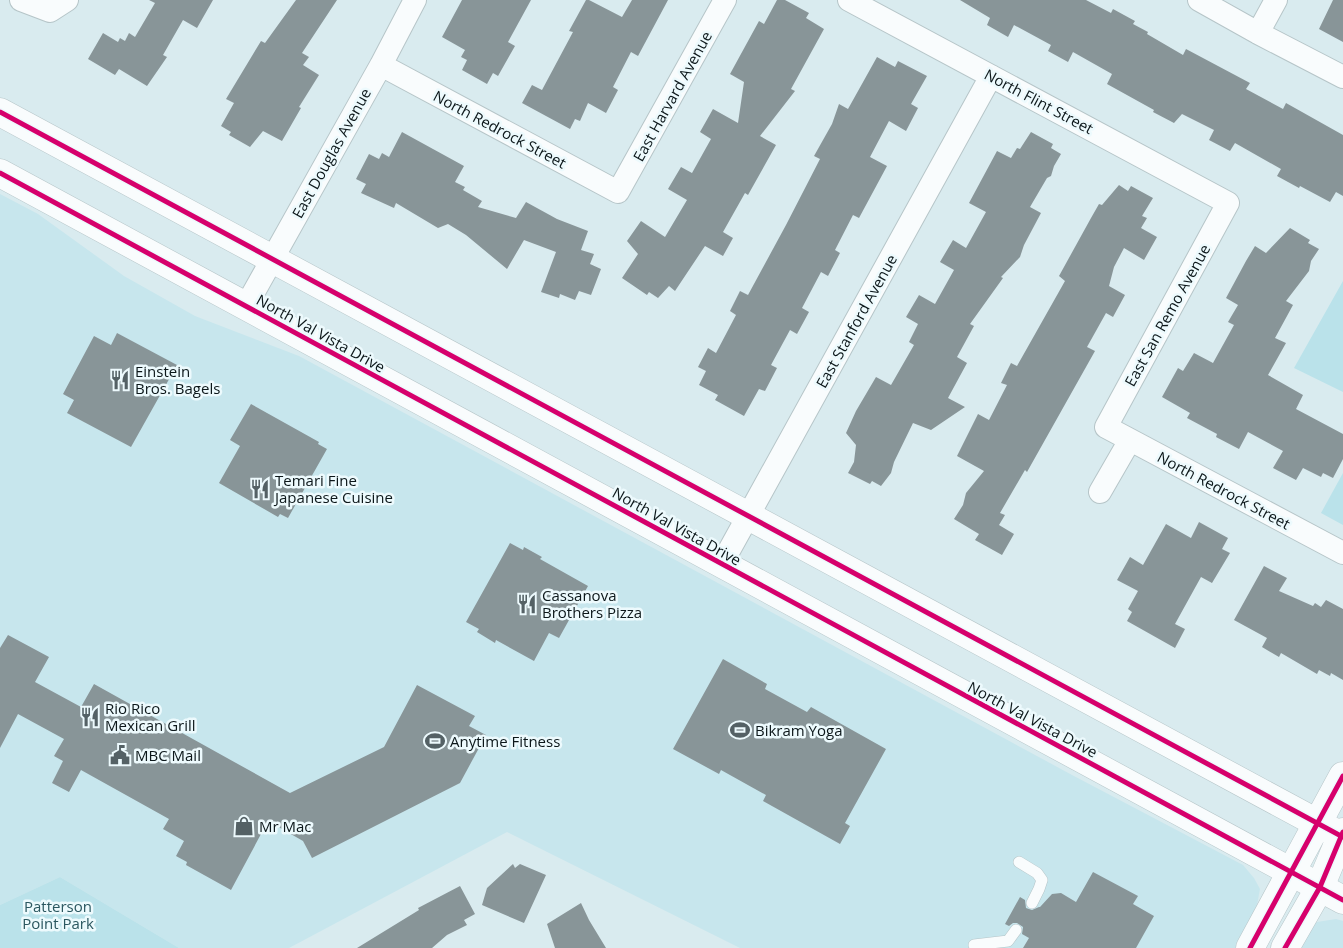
<svg xmlns="http://www.w3.org/2000/svg" width="1343" height="948" font-family="'Open Sans',sans-serif">
	<style>
		.built { fill: #c7e6ed }
		.green { fill: #bae2ea }
		.building { fill: #889598 }
		.lines { fill: none; stroke-linecap: round; stroke-linejoin: round }
		.service-casing { stroke: #b6c5c8; stroke-width: 12 }
		.minor-casing { stroke: #b6c5c8; stroke-width: 24 }
		.tertiary-casing { stroke: #b6c5c8; stroke-width: 29 }
		.secondary-casing { stroke: #b6c5c8; stroke-width: 29 }
		.service { stroke: #f9fcfd; stroke-width: 11 }
		.minor { stroke: #f9fcfd; stroke-width: 22 }
		.tertiary { stroke: #f9fcfd; stroke-width: 28 }
		.secondary { stroke: #f9fcfd; stroke-width: 28 }
		.cycleway-casing { stroke: #edfafd; stroke-width: 8 }
		.cycleway { stroke: #d6006c; stroke-width: 5 }
		.labels { text-anchor: middle; dominant-baseline: central; stroke-width: 5; stroke-linejoin: round; paint-order: stroke }
		.street-label { font-size: 15px; fill: #0c171a; stroke: #edfafd }
		.poi-label { font-size: 15px; fill: #0c171a; stroke: #edfafd; text-anchor: start }
		.park-label { font-size: 15px; fill: #2b5760; stroke: #edfafd }
	</style>
	<rect width="100%" height="100%" fill="#d9ebef"/>
	<path class="built" d="M0,194L38,214L124,276L195,316L299,356L1072,775L1243,865L1254,878L1260,889L1257,905L1252,915L1235,948H740L507,832L289,948H179L60,877L0,905Z
		M1336,919L1343,921V948H1295L1307,928L1317,922Z"/>
	<path class="green" d="M1343,281V392L1294,368Z
		M1343,473V525L1321,513Z
		M60,877L179,948H0V905Z"/>
	<path class="building" d="M149,0H213L197,28L183,20L163,55L167,57L147,86L119,69L115,75L88,59L103,33L118,42L120,38L125,41L129,33L135,37L155,3Z
		M296,0H337L302,53L309,57L303,65L319,75L299,107L301,108L282,141L263,131L250,147L229,135L231,132L221,126L234,103L226,99L261,41L265,43Z
		M462,0H531L508,42L515,46L498,76L493,73L487,84L462,70L467,60L461,57L465,50L442,37Z
		M586,0H589L622,17L632,0H668L638,56L631,52L613,87L618,90L606,113L588,103L580,121L575,119L570,129L522,103L532,85L542,90L573,32L569,31Z
		M777,0H785L809,13L806,18L824,29L791,89L795,91L760,136L776,145L748,195L745,193L723,232L733,238L723,256L705,246L675,291L669,286L658,298L649,292L647,295L622,278L638,254L627,241L641,221L665,237L687,200L668,189L681,167L692,173L711,139L700,132L713,109L738,123L744,82L730,74L759,21L764,24Z
		M960,0H1086L1111,13L1113,9L1135,21L1133,24L1148,32L1147,34L1183,55L1186,49L1250,83L1246,89L1283,109L1286,103L1343,135V196L1336,192L1330,202L1300,186L1299,188L1277,176L1281,169L1235,143L1230,151L1209,140L1214,130L1182,114L1174,123L1153,112L1154,110L1107,84L1112,74L1073,52L1068,62L1048,51L1051,45L1014,25L1008,37L987,25L990,18Z
		M1333,0H1343V42L1319,29Z
		M877,57L895,67L898,61L927,76L911,104L918,108L906,131L889,121L870,157L887,166L859,218L853,215L835,250L840,253L828,276L821,272L802,308L809,312L797,334L790,330L771,365L777,368L765,391L759,389L744,416L715,400L718,395L699,385L706,371L698,367L708,348L716,353L736,315L730,311L740,291L748,295L786,225L820,159L814,156L832,124L839,104L848,109Z
		M402,132L464,166L455,182L465,187L463,190L482,201L478,207L516,218L526,202L557,219L588,231L581,250L594,254L590,264L601,269L591,295L579,291L575,300L560,294L559,298L541,292L556,252L524,240L507,269L466,235L448,224L438,228L396,203L394,208L361,193L366,184L356,179L369,154L379,159L382,153L389,157Z
		M1031,132L1053,144L1051,148L1061,154L1054,166L1051,176L1047,178L1030,207L1041,213L1024,245L1020,257L1001,277L1003,278L970,324L974,326L957,357L967,363L948,398L965,407L931,430L913,423L894,462L891,473L881,486L872,481L870,484L848,473L854,462L856,445L846,433L856,411L876,377L891,385L914,345L909,342L918,324L906,317L919,295L935,304L954,270L940,262L953,240L966,248L986,212L969,203L997,151L1011,158L1017,148L1020,149Z
		M1119,185L1128,191L1131,186L1153,198L1142,216L1147,218L1141,228L1157,237L1144,260L1124,248L1114,267L1109,286L1125,295L1113,317L1106,313L1087,347L1095,351L1027,472L1025,470L1000,513L1005,515L999,525L1014,534L1002,555L975,540L979,534L954,519L963,505L966,493L984,471L957,456L978,414L989,420L1007,385L1001,383L1011,363L1017,366L1065,281L1059,276L1091,218L1099,204L1102,205Z
		M1290,228L1310,240L1308,243L1319,249L1311,261L1309,271L1286,301L1293,305L1275,338L1286,343L1268,375L1303,395L1296,409L1343,434V459L1333,478L1323,473L1321,477L1303,468L1296,480L1273,468L1283,451L1248,432L1239,449L1216,437L1217,434L1187,418L1190,413L1162,397L1178,368L1183,371L1194,353L1213,363L1234,325L1228,322L1238,305L1226,298L1246,261L1255,246L1266,253Z
		M117,333L177,365L131,447L67,413L74,400L63,394L94,336L111,345Z
		M251,404L319,442L318,444L327,449L288,518L280,514L278,517L219,483L240,446L230,440Z
		M1199,522L1228,538L1222,549L1230,553L1212,583L1201,577L1175,624L1185,629L1175,648L1127,621L1132,612L1128,609L1138,591L1117,580L1130,557L1143,565L1166,524L1191,538Z
		M510,543L523,550L524,547L542,557L540,559L588,586L559,638L549,633L534,661L496,640L495,643L477,632L479,629L466,622Z
		M1264,566L1287,578L1279,591L1313,606L1315,603L1321,607L1326,600L1343,609V680L1331,673L1330,676L1319,670L1317,674L1281,653L1279,657L1262,647L1267,638L1234,620Z
		M8,635L49,657L35,682L81,707L94,684L290,793L384,747L417,685L475,716L469,726L486,735L460,783L312,858L303,841L268,821L231,890L186,865L187,862L176,856L184,841L163,829L169,819L81,770L69,792L52,783L63,761L54,756L64,739L18,714L0,748V648Z
		M723,659L767,684L765,689L807,712L811,707L886,749L845,823L850,826L840,844L763,801L766,795L721,770L719,774L673,749Z
		M513,864L515,868L520,864L546,875L524,923L482,905L487,888Z
		M1093,872L1138,896L1133,904L1154,916L1136,948H1023L1029,938L1022,934L1023,927L1017,923H1013L1009,926L1005,924L1020,897L1025,900L1026,908L1032,910L1039,907H1040L1052,894L1061,893L1076,902Z
		M460,886L475,914L464,920L467,925L447,935L432,948H357L419,910L418,908Z
		M581,903L589,920L606,948H555L547,924Z"/>
	<g class="lines">
		<defs>
			<path id="service" d="M1019,862L1037,873L1042,880L1039,889L1032,903
				M974,945L1008,941L1016,930"/>
			<path id="minor" d="M21,0L50,11L67,0
				M849,0L1228,203L1106,427L1343,553
				M1199,0L1258,33L1343,77
				M1258,33L1276,0
				M381,65L618,192L725,0
				M246,306L381,65L415,0
				M1100,492L1130,440
				M721,565L991,76"/>
			<path id="tertiary" d="M1250,948L1343,776
				M1285,948L1320,887L1343,832"/>
			<path id="secondary" d="M0,112L1343,837
				M0,173L1343,900"/>
		</defs>
		<use href="#service" class="service-casing"/>
		<use href="#minor" class="minor-casing"/>
		<use href="#tertiary" class="tertiary-casing"/>
		<use href="#secondary" class="secondary-casing"/>
		<use href="#service" class="service"/>
		<use href="#minor" class="minor"/>
		<use href="#tertiary" class="tertiary"/>
		<use href="#secondary" class="secondary"/>
		<defs>
			<path id="cycleway" d="M0,112L1343,837
				M0,173L1343,900
				M1250,948L1343,776
				M1285,948L1320,887L1343,832"/>
		</defs>
		<use href="#cycleway" class="cycleway-casing"/>
		<use href="#cycleway" class="cycleway"/>
	</g>
	<defs>
		<symbol id="restaurant-bare" viewBox="-9 -9 18 18"><path d="M-5-6h1v4h1v-4h1v4h1v-4h1v5L-1.5 .5V6h-2V.5L-5-1ZM5-6V6H3V1.5H1.5Q1.5-4 5-6Z" fill="#546165" stroke="#edfafd" stroke-width="2.5" paint-order="stroke"/></symbol>
		<symbol id="stadium-bare" viewBox="-9 -9 18 18"><path d="M0-5a6.5 5 0 1 0 0 10a6.5 5 0 1 0 0-10ZM-3.5-1.8h7v3.6h-7Z" fill="#546165" stroke="#edfafd" stroke-width="2.5" paint-order="stroke"/></symbol>
		<symbol id="civic-bare" viewBox="-9 -9 18 18"><path d="M-.6-6.5H3V-4.5H.6V-3L4-1V1h2V6H-6V1h2V-1L-.6-3ZM-1.2 2.5V6h2.4V2.5Z" fill="#546165" stroke="#edfafd" stroke-width="2.5" paint-order="stroke"/></symbol>
		<symbol id="shop-bare" viewBox="-9 -9 18 18"><path d="M-5-2.5h2.3a2.7 3.5 0 0 1 5.4 0H5L5.5 6h-11ZM-1.5-2.5h3a1.5 2.3 0 0 0-3 0Z" fill="#546165" stroke="#edfafd" stroke-width="2.5" paint-order="stroke"/></symbol>
	</defs>
	<g fill-rule="evenodd">
		<use href="#restaurant-bare" x="106" y="366" width="28" height="28"/>
		<use href="#restaurant-bare" x="246" y="475" width="28" height="28"/>
		<use href="#restaurant-bare" x="513" y="590" width="28" height="28"/>
		<use href="#restaurant-bare" x="76" y="703" width="28" height="28"/>
		<use href="#stadium-bare" x="726" y="716" width="28" height="28"/>
		<use href="#stadium-bare" x="421" y="727" width="28" height="28"/>
		<use href="#civic-bare" x="106" y="741" width="28" height="28"/>
		<use href="#shop-bare" x="230" y="812" width="28" height="28"/>
	</g>
	<g class="labels">
		<g class="street-label">
			<text transform="translate(672 96) rotate(-61)">East Harvard Avenue</text>
			<text transform="translate(1039 101) rotate(28)">North Flint Street</text>
			<text transform="translate(500 129) rotate(28)">North Redrock Street</text>
			<text transform="translate(331 153) rotate(-61)">East Douglas Avenue</text>
			<text transform="translate(1167 315) rotate(-61)">East San Remo Avenue</text>
			<text transform="translate(856 321) rotate(-61)">East Stanford Avenue</text>
			<text transform="translate(321 333) rotate(29)">North Val Vista Drive</text>
			<text transform="translate(1224 490) rotate(28)">North Redrock Street</text>
			<text transform="translate(677 526) rotate(29)">North Val Vista Drive</text>
			<text transform="translate(1033 719) rotate(28)">North Val Vista Drive</text>
		</g>
		<g class="poi-label">
			<text x="135" y="371">Einstein<tspan x="135" dy="17">Bros. Bagels</tspan></text>
			<text x="275" y="480">Temari Fine<tspan x="275" dy="17">Japanese Cuisine</tspan></text>
			<text x="542" y="595">Cassanova<tspan x="542" dy="17">Brothers Pizza</tspan></text>
			<text x="105" y="708">Rio Rico<tspan x="105" dy="17">Mexican Grill</tspan></text>
			<text x="755" y="730">Bikram Yoga</text>
			<text x="450" y="741">Anytime Fitness</text>
			<text x="135" y="755">MBC Mail</text>
			<text x="259" y="826">Mr Mac</text>
		</g>
		<g class="park-label">
			<text x="58" y="906">Patterson<tspan x="58" dy="17">Point Park</tspan></text>
		</g>
	</g>
</svg>
